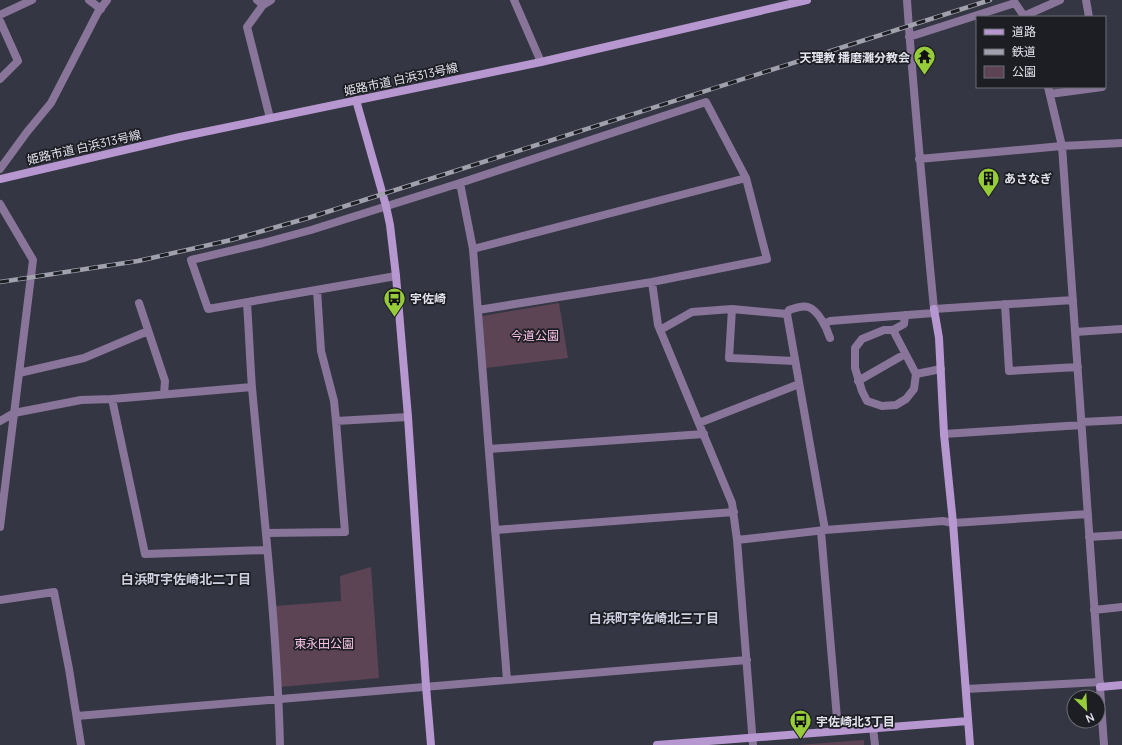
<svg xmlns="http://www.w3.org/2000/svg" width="1122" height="745" font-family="Manrope,'Noto Sans JP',sans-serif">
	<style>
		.green { fill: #5d4454 }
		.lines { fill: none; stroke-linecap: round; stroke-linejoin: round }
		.street { stroke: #897599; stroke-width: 8 }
		.secondary { stroke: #b797d0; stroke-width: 8 }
		.rail-casing { stroke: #a0a1ac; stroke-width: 4.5 }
		.rail { stroke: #1d1e24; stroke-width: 3; stroke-dasharray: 9; stroke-linecap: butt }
		.labels { text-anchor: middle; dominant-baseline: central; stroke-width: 3.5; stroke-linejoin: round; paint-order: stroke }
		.poi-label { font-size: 12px; font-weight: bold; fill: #e1e2eb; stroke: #1d1e24; text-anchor: start }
		.street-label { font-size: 12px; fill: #e1e2eb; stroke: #1d1e24 }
		.park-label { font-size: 12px; fill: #fac3e7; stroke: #1d1e24 }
		.neighbourhood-label { font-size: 13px; font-weight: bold; fill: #cfd1e1; stroke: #1d1e24 }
	</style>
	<rect width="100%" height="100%" fill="#343643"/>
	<path class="green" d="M559,303L568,358L486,368L482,316Z
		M371,567L379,678L280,687L275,606L341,601L340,576Z
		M864,740V745H798Z"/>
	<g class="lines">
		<path class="street" d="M89,0L101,9
			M257,0L263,5
			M514,0L541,62
			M907,0C914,103 924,206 934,309L1073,300
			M1086,0L1089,17
			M0,15L32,0
			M1024,17V16L1060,0
			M0,21L18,61L0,79
			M909,37L1015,3L1024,16
			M1048,87L1062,146L1104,745
			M1050,94L1102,87
			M270,118L247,27L263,5L271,0
			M919,159L1062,146L1122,143
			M0,169L27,132L51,103L98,12L107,0
			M460,183L473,249L507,680
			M0,204L33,260L0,527
			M473,249L746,178
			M396,276L208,309L191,260L263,243L311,230L460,183L706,102L746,178L767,259L652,282L478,310
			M652,282L658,325L732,503L737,540L753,745
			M317,290L321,351L334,401L336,421
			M139,303L165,381L164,394
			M247,303C249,332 250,360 252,388C263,507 277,626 280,745
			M1005,304L1009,371L1078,367
			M732,309L729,358L795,361
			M787,314L789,310C795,308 802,305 808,307C818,310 827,328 830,338
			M824,324L830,321L934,313
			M660,330L692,312L732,309L787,314L825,530
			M893,330L916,374L914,389L906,399L896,405L882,406L867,401L862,391L855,368V348L862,339L884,330H893L904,324L905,315
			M1075,332L1122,329
			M19,373L84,358L148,331
			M916,374L941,369
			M858,381L905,354
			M112,399L145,554L267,550
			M0,421L14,413L81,400L112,399L252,387
			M1082,422L1122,420
			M699,423L799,384
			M944,434L1082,425
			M489,449L704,434
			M495,530L734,512
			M821,531L838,730
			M266,533L345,532L336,421L408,417
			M1089,537L1122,535
			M737,540L825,530L943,521L953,523L1088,514
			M0,600L54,592L69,669L81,745
			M1094,610L1122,607
			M966,689L1100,682
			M77,716L747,660
			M873,728L875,745"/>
		<path class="secondary" d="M356,100L386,206L390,225L396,276L408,417L426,686L431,745
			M0,179L180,137L541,62L807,0
			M934,309L939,338L944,434L953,523L970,745
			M1100,687L1122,685
			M657,745L968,721"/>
		<defs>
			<path id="rail" d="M0,282L138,261L231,240L308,218L990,0"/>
		</defs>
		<use href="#rail" class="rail-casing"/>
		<use href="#rail" class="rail"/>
	</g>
	<defs>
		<symbol id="temple-pin" viewBox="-11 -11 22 30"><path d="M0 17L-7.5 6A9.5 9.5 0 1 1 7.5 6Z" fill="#96cc39" stroke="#1d1e24"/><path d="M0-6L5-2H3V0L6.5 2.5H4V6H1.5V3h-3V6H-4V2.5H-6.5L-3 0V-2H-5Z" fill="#111"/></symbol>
		<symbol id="building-pin" viewBox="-11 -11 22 30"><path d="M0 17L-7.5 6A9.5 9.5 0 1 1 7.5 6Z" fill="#96cc39" stroke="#1d1e24"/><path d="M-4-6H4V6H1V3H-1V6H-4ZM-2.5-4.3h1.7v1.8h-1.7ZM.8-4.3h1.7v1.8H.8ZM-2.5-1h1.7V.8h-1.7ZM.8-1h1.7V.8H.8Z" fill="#111"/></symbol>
		<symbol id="bus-pin" viewBox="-11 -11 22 30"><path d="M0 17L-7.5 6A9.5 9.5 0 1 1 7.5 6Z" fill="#96cc39" stroke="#1d1e24"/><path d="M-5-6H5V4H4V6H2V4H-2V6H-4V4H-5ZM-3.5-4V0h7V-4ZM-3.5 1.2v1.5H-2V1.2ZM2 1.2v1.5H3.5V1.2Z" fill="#111"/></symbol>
	</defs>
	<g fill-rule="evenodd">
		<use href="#temple-pin" x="912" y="44" width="25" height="34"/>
		<use href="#building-pin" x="976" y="166" width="25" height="34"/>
		<use href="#bus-pin" x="382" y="286" width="25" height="34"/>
		<use href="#bus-pin" x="788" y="708" width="25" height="34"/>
	</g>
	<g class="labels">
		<g class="poi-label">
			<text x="910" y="57" text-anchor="end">天理教 播磨灘分教会</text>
			<text x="1004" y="178">あさなぎ</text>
			<text x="410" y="298">宇佐崎</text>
			<text x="816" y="721">宇佐崎北3丁目</text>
		</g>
		<g class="street-label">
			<text transform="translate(401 79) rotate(-12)">姫路市道 白浜313号線</text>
			<text transform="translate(84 147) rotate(-13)">姫路市道 白浜313号線</text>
		</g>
		<g class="park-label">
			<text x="535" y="335">今道公園</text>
			<text x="324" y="643">東永田公園</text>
		</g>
		<g class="neighbourhood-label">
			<text x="186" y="579">白浜町宇佐崎北二丁目</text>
			<text x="654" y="618">白浜町宇佐崎北三丁目</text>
		</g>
	</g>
	<rect x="976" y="16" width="130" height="72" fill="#1d1e24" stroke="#6b6c74"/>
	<rect x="984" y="29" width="20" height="6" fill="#b797d0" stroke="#6b6c74"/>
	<text x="1012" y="36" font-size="12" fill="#e1e2eb">道路</text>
	<rect x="984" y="49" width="20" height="6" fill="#a0a1ac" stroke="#6b6c74"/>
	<text x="1012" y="56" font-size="12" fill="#e1e2eb">鉄道</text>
	<rect x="984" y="66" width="20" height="12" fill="#5d4454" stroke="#6b6c74"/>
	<text x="1012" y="76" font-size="12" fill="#e1e2eb">公園</text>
	<g transform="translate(1086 709) rotate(156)"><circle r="19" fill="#1d1e24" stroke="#6b6c74"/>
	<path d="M0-3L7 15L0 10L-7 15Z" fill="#96cc39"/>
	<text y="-6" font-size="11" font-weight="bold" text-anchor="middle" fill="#e1e2eb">N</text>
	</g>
</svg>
